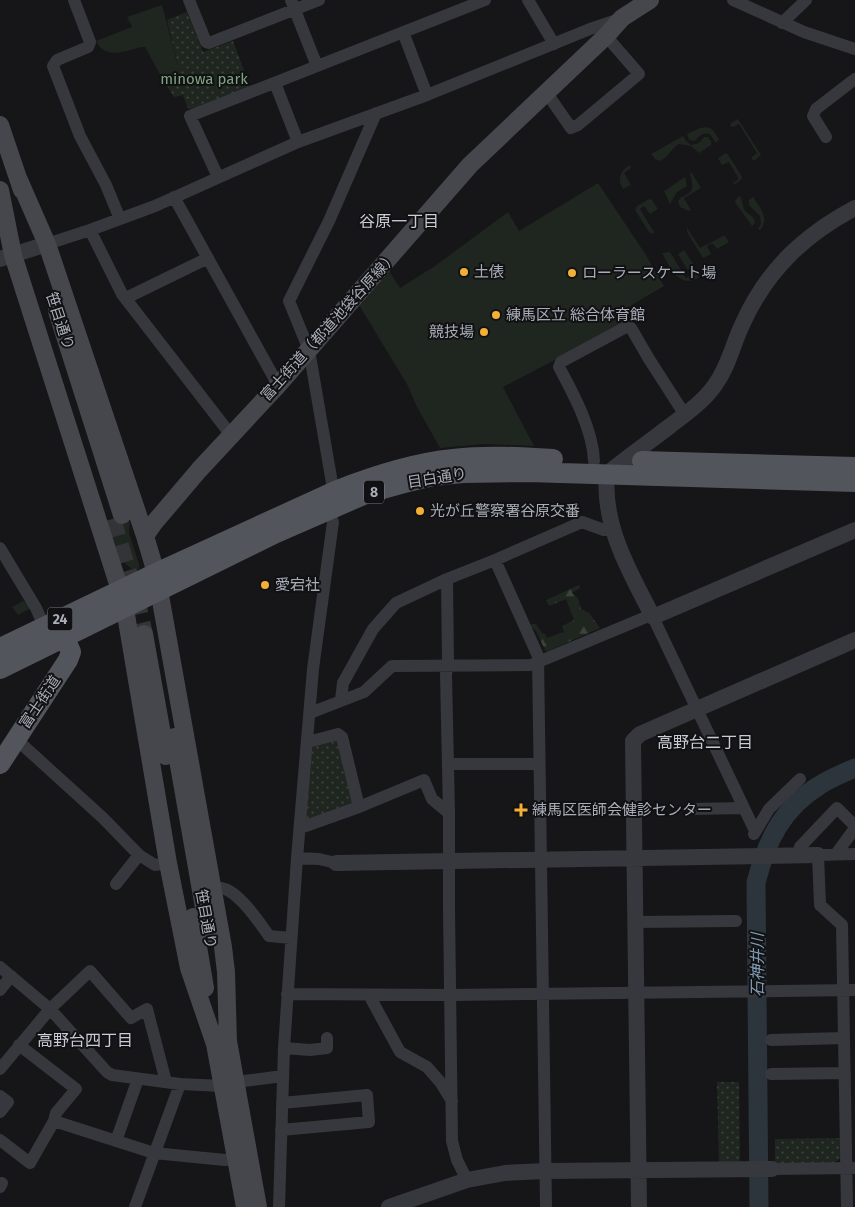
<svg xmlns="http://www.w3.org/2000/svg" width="855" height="1207" font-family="'Fira Sans','Noto Sans JP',sans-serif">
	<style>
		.grass { fill: #1e261f }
		.forest { fill: url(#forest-firs) }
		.park { fill: url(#park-dots) }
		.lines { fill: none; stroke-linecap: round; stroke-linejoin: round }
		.river { stroke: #2c353c; stroke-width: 19 }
		.secondary-tunnel { stroke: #333438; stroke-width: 18; stroke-dasharray: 18 9; stroke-linecap: butt }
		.minor { stroke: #37383d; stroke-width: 12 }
		.tertiary { stroke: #37383d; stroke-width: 16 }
		.secondary { stroke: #45474d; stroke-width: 18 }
		.primary { stroke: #53555c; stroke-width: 20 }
		.poi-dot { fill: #f2b134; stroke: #111113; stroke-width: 2 }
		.labels { text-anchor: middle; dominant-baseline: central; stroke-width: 4; stroke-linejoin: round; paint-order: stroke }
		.shield { fill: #111113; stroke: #7b7e86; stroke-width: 1 }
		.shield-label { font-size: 14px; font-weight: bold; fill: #a8adb8 }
		.park-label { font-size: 15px; fill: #7fa381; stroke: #111113 }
		.poi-label { font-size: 15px; fill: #a8adb8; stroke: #111113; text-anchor: start }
		.street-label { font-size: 15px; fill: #a8adb8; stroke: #111113 }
		.neighbourhood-label { font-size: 16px; fill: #c9ccd4; stroke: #111113 }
		.water-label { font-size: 16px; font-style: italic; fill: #7f9bb3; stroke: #111113 }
	</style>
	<defs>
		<pattern id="forest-firs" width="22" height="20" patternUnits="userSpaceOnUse" patternTransform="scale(1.25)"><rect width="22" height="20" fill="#1e261f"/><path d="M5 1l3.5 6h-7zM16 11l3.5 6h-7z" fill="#3c433d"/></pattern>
		<pattern id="park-dots" width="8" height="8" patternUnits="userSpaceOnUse" patternTransform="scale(1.25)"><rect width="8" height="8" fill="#1e261f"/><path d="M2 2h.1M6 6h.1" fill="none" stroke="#3c433d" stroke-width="1.8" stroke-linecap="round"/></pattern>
	</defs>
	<rect width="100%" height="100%" fill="#161618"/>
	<path class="grass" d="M162,5L179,70L162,78L145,47H141C125,51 105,60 96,41L132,27L127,17Z
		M738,119L761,155L754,161L751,158L757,153L739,124L733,127L730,126L731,123Z
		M707,127L712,129L719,139L717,142H715L710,134C702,132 700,136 695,141L689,140L687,134L700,128Z
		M683,136L686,141L691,145L699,143L704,137H708L711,141V145L699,153L691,146L679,144C670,149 669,158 659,161L655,159L651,154Z
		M726,153L729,156L742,177L741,180L734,185L733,183L739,179L729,162L722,165L718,158Z
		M630,165L631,168L624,173L631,185L623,189C617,180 620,170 630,165Z
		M690,173H692L701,188L684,198L691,210L689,211L680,207L678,202L680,198C696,191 693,188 690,173Z
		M685,177L687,186L677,192L670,204L664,191Z
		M598,183L644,252L664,286L625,309L631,320L503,387L534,446L483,444L440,448L417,407L408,386L359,305L388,269L400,288L435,266L508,212L519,231Z
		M740,196C743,201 742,205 744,209C748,216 754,214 755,223L752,226L735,202L736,199Z
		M753,197C760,208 770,218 760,230L758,229L761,224L760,216L749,205V200Z
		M649,199L652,200L658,209L650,214L644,206L640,209L654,232L653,234L649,232L635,210L637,206Z
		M687,228L700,248L723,236H725L729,242L717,249L712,243L707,246L711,254L703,258L687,232Z
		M684,250L694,265L689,269H687L678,254Z
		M670,252L686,278L697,272L699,275L698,278C678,289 670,266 662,253Z
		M130,515L129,533L139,564V569L133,570L120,559L108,523Z
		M23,601L33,607L18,615L12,607Z"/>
	<path class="forest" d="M579,585L580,588L572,593L578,598L581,609L589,613L600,628L546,652L536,631L530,626L531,624H536L542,633L545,634L547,638L564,632L562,626L574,620L566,599L549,606L546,600Z"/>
	<path class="park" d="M187,12L203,52L233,41L251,89L196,111L188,108L183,95L174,97L162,78L179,70L167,20Z
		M336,739L340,742L353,800L350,805L310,821L305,819L312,748L317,743Z
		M717,1082H739L740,1161L719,1162Z
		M841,1138V1158L834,1163L775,1164V1139Z"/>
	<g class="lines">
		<path class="river" d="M759,1207L756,883C766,842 782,808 820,785C831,778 843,773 855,768"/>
		<path class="secondary-tunnel" d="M112,519L135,595L144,634"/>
		<path class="minor" d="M74,0L90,42L88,47L57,60L53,66L80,136L106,185L120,219
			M189,0L206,42L209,43L319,0
			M291,0L317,66
			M528,0L554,44
			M733,0L804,32L855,49
			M782,23L806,0
			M403,32L427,95
			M275,83L298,142
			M546,92L571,128L578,125L639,74L606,36
			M826,137L813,116L816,109L855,79
			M218,177L190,116L485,0
			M174,197L278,385
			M90,230L122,294L231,435
			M47,244L90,230L155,206L298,142L427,95L590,29L620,19
			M126,298L208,258
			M594,461C593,430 573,393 559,367L561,362L626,327L631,328L649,359L685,415
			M335,491L332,483L309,350L289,301L329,221L376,113
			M0,548L36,608L44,626
			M495,560L538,656L546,1207
			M447,579L448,665L446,674L449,813V909L452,1141L457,1160L467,1180
			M653,617L755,831
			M341,700L343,683L373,629L396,603L447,579L495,560L582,522L604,530H612
			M310,713L364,692L392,666L531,665L651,615
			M16,739L103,818L139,855L155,865L168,863
			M308,742L338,734L342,737L359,807
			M448,764H539
			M692,809L744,808
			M300,828L359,807L424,780L432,799L449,813
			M754,834L769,809L800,779
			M836,854L855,828
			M798,856L800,847L837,808L855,826
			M297,858L319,859L336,863
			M116,884L139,855
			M213,889C214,889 221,888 221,888C238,890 260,923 269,936L291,938
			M635,922L736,921
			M0,967L50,1009L107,1072L112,1075L180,1084L222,1086
			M0,990L11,976
			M287,994L451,995L855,990
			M369,995L400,1052L427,1067L441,1083L452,1101
			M771,1040L844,1038
			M284,1048L310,1050L327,1048V1038
			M0,1069L50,1009L90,971L131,1018L147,1009L165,1078V1082
			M771,1074L845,1073
			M236,1082L283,1076
			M0,1096L8,1102L0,1112
			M54,1121L154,1153L225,1160L236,1158
			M281,1130L369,1122L367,1095L282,1103
			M0,1140L30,1163L54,1121L56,1113L76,1089L19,1045
			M116,1141L138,1079
			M772,1169L855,1168
			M0,1187L2,1183
			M135,1207L180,1084
			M279,1207L284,1048L297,858L313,669L333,522L328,510
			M847,1207L842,925L820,905L818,855L855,854"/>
		<path class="tertiary" d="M855,208C804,235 767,270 743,323C733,343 729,366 715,385C704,401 686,414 670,426C649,442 628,457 607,474C602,525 630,573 653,617L855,530
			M0,259L47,244
			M336,863L818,855
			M389,1207L467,1180L505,1173L545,1171L772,1169
			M639,1207L633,741L640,734L855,640"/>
		<path class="secondary" d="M0,125L22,190
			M19,180L47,244L145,536L156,573L223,947L226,972L228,1042
			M0,190L13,255L120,590L125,609L168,863L189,968L215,1044
			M57,311L122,515
			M145,536L154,523L199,470L278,385L470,165L606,36L622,18L650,0
			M144,634L166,756
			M174,737L209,936
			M193,917L205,988
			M226,1030L258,1207
			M213,1033L245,1207"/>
		<path class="primary" d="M642,461L855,467
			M0,648L156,573L335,491C373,476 413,463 453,459C487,455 520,457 553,459
			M0,669L276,533L368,493L404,483L433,476L463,473L528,472L855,482
			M0,764L68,660L71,652L65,638"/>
	</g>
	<g class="poi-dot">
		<circle cx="464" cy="272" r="5"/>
		<circle cx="572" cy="273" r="5"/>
		<circle cx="496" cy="315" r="5"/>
		<circle cx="484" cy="332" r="5"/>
		<circle cx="420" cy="511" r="5"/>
		<circle cx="265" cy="585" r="5"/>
		<path d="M518.5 802.5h5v5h5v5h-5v5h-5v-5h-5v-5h5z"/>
	</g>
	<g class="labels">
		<g class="shield">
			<rect x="364" y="480.5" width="20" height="23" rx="4"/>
			<rect x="47.5" y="607.5" width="25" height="23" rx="4"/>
		</g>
		<g class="shield-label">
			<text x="374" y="492">8</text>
			<text x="60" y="619">24</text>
		</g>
		<g class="park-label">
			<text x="204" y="79">minowa park</text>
		</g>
		<g class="poi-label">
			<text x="474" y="272">土俵</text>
			<text x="582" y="273">ローラースケート場</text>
			<text x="506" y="315">練馬区立 総合体育館</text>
			<text x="474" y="332" text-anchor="end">競技場</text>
			<text x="430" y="511">光が丘警察署谷原交番</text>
			<text x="275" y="585">愛宕社</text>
			<text x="532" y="810">練馬区医師会健診センター</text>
		</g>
		<g class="street-label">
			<text transform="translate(60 321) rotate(72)">笹目通り</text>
			<text transform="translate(329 326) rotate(-48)">富士街道（都道池袋谷原線）</text>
			<text transform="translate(437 478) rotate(-9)">目白通り</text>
			<text transform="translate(40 702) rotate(-56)">富士街道</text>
			<text transform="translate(206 919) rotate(80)">笹目通り</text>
		</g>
		<g class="neighbourhood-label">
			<text x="399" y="221">谷原一丁目</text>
			<text x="705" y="742">高野台二丁目</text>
			<text x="85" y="1040">高野台四丁目</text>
		</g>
		<g class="water-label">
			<text transform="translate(757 965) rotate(-90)">石神井川</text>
		</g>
	</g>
</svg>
